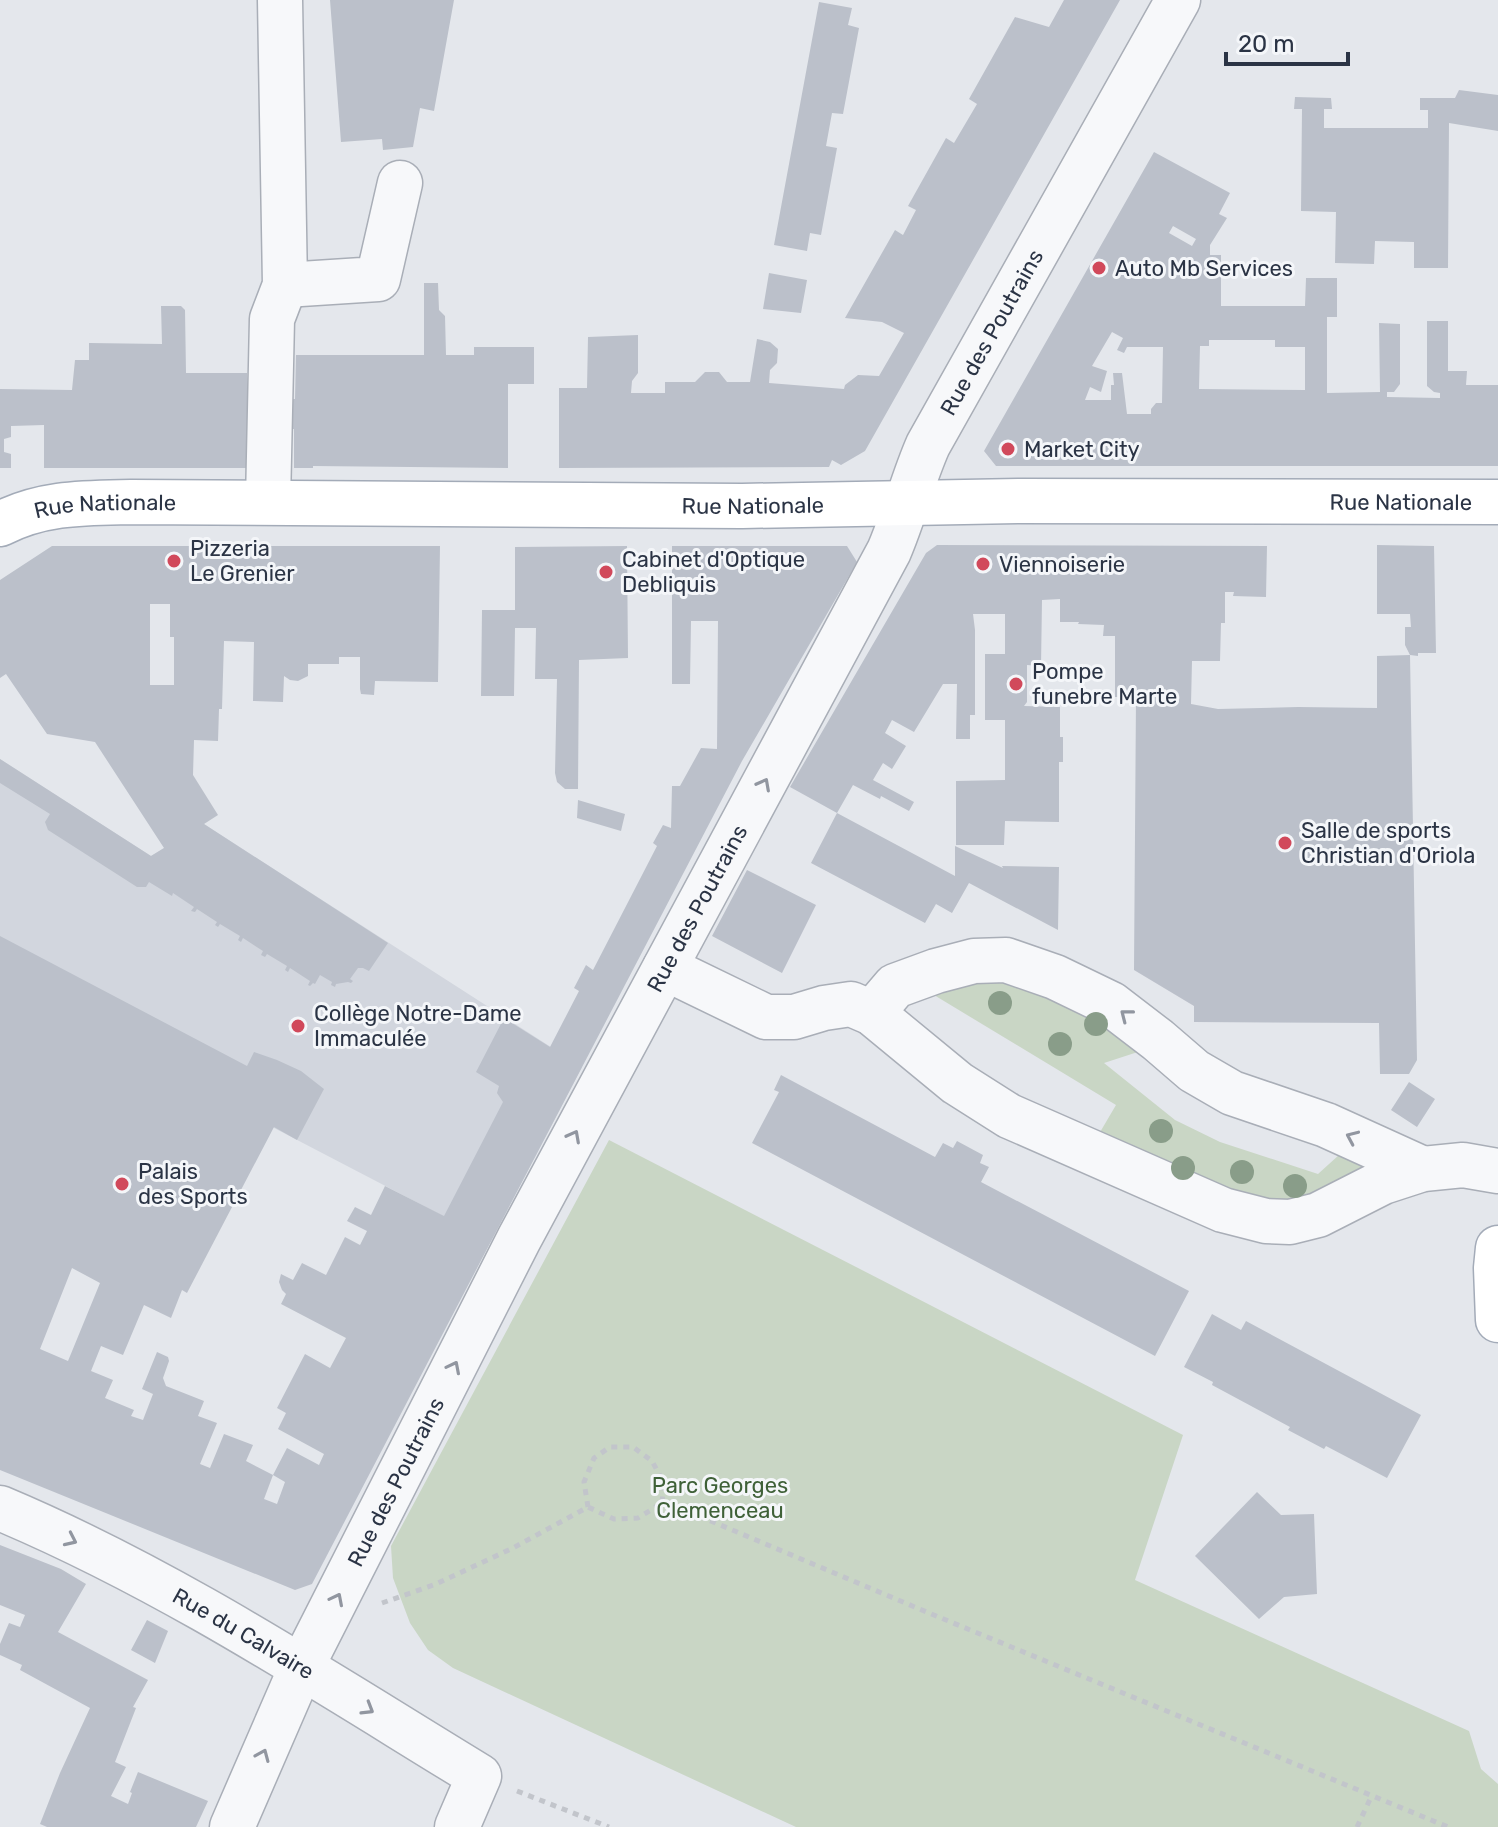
<svg xmlns="http://www.w3.org/2000/svg" width="1498" height="1827" font-family="Rubik,sans-serif">
	<style>
		.built { fill: #d2d6de }
		.green { fill: #c9d6c5 }
		.building { fill: #bbc0ca; fill-rule: evenodd }
		.lines { fill: none; stroke-linecap: round; stroke-linejoin: round }
		.minor-casing { stroke: #a9aeb7; stroke-width: 47 }
		.major-casing { stroke: #a3abb8; stroke-width: 47 }
		.path { stroke: #c2c5cb; stroke-width: 5; stroke-dasharray: 6 6; stroke-linecap: butt }
		.minor { stroke: #f7f8fa; stroke-width: 44 }
		.major { stroke: #fff; stroke-width: 44 }
		.tree { fill: #899d89 }
		.oneway { stroke: #9196a0 }
		.poi-dot { fill: #d1495b; stroke: #f4f6f9; stroke-width: 3 }
		.labels { text-anchor: middle; dominant-baseline: central; stroke-width: 6; stroke-linejoin: round; paint-order: stroke }
		.poi-label { font-size: 22px; fill: #2b3445; stroke: #f4f6f9; text-anchor: start }
		.street-label { font-size: 22px; fill: #2b3445; stroke: #f4f6f9 }
		.park-label { font-size: 22px; fill: #3f6138; stroke: #f4f6f9 }
	</style>
	<rect width="100%" height="100%" fill="#e4e7ec"/>
	<path class="built" d="M0,759L151,856L204,824L582,1067L491,1241L0,985Z"/>
	<path class="green" d="M1009,973L1147,1049L1104,1063L1175,1120L1220,1142L1318,1174L1350,1145L1366,1154L1365,1170L1313,1202L1268,1203L1096,1139L1116,1105L934,995L940,987Z
		M609,1140L1183,1435L1135,1580L1469,1731L1481,1769L1498,1784V1827H796L453,1668L428,1650L410,1623L393,1578L391,1546Z"/>
	<path class="building" d="M330,0H454L434,111L420,108L413,147L383,150L382,139L341,142Z
		M1064,0H1120L865,451L841,465L832,460L829,467L559,468V388H587L588,337L638,335V373L632,381L631,393H665V382H695L705,372H719L727,382H750L757,339L770,342L778,349L777,363L770,370L769,383L844,389L845,385L858,375L879,376L904,333L882,322L845,318L895,230L903,235L916,210L908,206L946,138L954,143L977,104L969,99L1015,17L1049,27Z
		M819,2L852,8L848,25L859,28L843,114L832,113L826,146L837,148L821,235L810,233L807,251L774,245Z
		M1459,90L1498,95V131L1449,123L1448,268H1414V242L1375,241L1374,264L1335,263L1336,212L1301,211L1302,109H1294L1295,97L1331,98L1332,109H1324V128H1428V110H1420V98H1455Z
		M1154,152L1230,193L1219,214L1227,218L1210,245V255H1221V306H1305L1306,278H1337V317H1327V393L1380,392L1379,323L1400,324V384L1394,392H1387V397L1440,398V393L1434,392L1427,386V321H1448V371H1467L1466,385H1498V466H996L984,451ZM1173,226L1196,239L1192,246L1169,233ZM1112,332L1123,338L1117,350L1124,353L1127,347H1163L1162,403H1156L1151,409V414H1127L1122,373H1113L1114,385H1111V400H1085L1090,387L1101,392L1107,371L1092,366ZM1209,340H1275V347H1305V390L1199,389L1200,346H1209Z
		M769,273L807,280L801,313L763,309Z
		M424,283H438L439,310L445,316L446,355H474V347H534V384H508V468L313,466V468H294V429H291V399H295L296,355H424Z
		M161,306H181L185,310L186,373H247L249,468H44V425L11,426V437L4,439V452L11,454V468H0V389L72,390L75,360H89V343L162,344Z
		M937,545L1267,546L1266,597L1233,596L1234,592H1225V623H1221L1220,661H1192L1191,704L1218,709L1298,707L1377,708V656L1410,655L1417,1060L1409,1074H1380L1379,1023L1194,1022V1006L1134,970L1136,697H1115V636H1103L1104,625L1078,624L1079,622H1060V599L1042,600L1041,666L1027,665V702L1024,706L1060,707V737H1063V762H1059V822L1005,821L1004,845H956V781L1005,780V720H985V654H1005V614H973L975,630V715H970V739H956L957,684H943L914,732L892,720L885,733L906,746L892,769L883,763L873,780L914,802L909,811L881,796L880,799L853,785L837,813L955,876V846L1003,868L1002,866L1059,867L1058,930L969,883L952,913L936,904L925,923L811,863L837,813L790,787L926,553Z
		M1377,545L1434,546L1436,653H1418V656L1410,655L1405,645V627H1411L1410,614H1377Z
		M52,546H440L438,682L375,681L374,695L361,694L360,689V657H339V664H308V676L298,681L290,680L284,676L283,702L253,701L254,642L224,641L222,709H219L218,741L194,740L193,775L218,815L204,824L388,943L369,971L363,968H358L350,979L353,981L351,983L348,982L336,984L335,987L331,985L332,982L320,975L315,984L313,983L310,986L308,985L310,981L290,968L288,972L285,970L287,966L267,954L265,957L261,955L263,951L243,938L241,942L238,940L240,936L220,924L218,927L215,925L217,922L197,909L195,912L191,911L194,907L173,893L172,896L149,882L146,887H137L48,830L45,822L50,814L0,783V759L151,856L164,848L95,742L47,734L6,674L0,678V580ZM150,604H170V637H174V685H150Z
		M627,546L628,658L579,660L578,789H565L557,782L555,773L557,679H535L536,628H515L514,696H481L482,610H515V547Z
		M672,546H847L857,562L742,761L312,1584L295,1590L0,1470V936L247,1066L254,1052L277,1060L301,1071L324,1089L297,1140L274,1127L187,1293L182,1290L171,1318L144,1305L123,1355L101,1346L91,1371L113,1380L105,1398L134,1410L131,1416L143,1420L153,1394L142,1389L157,1352L168,1357L169,1361L163,1378L166,1386L204,1401L198,1416L217,1423L200,1464L210,1468L224,1434L253,1445L246,1461L273,1475L287,1448L319,1465L324,1454L278,1429L286,1413L277,1408L305,1354L330,1368L346,1338L281,1304L286,1294L282,1290L279,1282L281,1274L293,1280L302,1263L326,1275L345,1237L360,1245L367,1231L347,1221L355,1207L371,1215L385,1186L444,1216L503,1102L497,1093L499,1086L476,1072L504,1018L550,1047L579,991L574,988L586,965L593,970L657,846L653,843L663,825L671,828L672,786H680L701,748L717,749L718,621H691L690,684H672ZM72,1268L100,1283L68,1361L40,1349ZM273,1475L285,1482L277,1504L264,1499Z
		M578,800L625,814L621,831L577,818Z
		M747,870L816,905L782,973L712,936Z
		M781,1075L935,1157L943,1143L953,1148L957,1141L983,1155L980,1163L989,1167L981,1182L1189,1291L1155,1356L752,1143L779,1092L774,1090Z
		M1409,1082L1435,1099L1417,1127L1391,1110Z
		M1212,1314L1241,1330L1246,1321L1421,1415L1387,1478L1326,1446L1324,1449L1288,1430L1290,1427L1212,1385L1213,1382L1184,1367Z
		M1257,1492L1281,1515L1314,1514L1317,1594L1284,1597L1259,1619L1195,1556Z
		M0,1545L61,1569L86,1584L58,1632L148,1680L133,1707L136,1708L115,1762L126,1767L111,1796L128,1804L132,1793L130,1792L138,1772L208,1801L196,1827H47L40,1824L60,1773L90,1708L20,1670L22,1665L0,1655V1644L9,1623L20,1627L25,1615L0,1605Z
		M147,1620L168,1631L155,1663L131,1650Z"/>
	<g class="lines">
		<defs>
			<g id="minor">
				<path d="M285,285L378,279L400,183"/>
				<path d="M268,502L272,319L285,285L280,0"/>
				<path d="M665,968L766,1017H794L824,1008L851,1004L872,1013L957,1083L1009,1116L1223,1210L1266,1221L1290,1222L1318,1215L1383,1182L1423,1169L1463,1165L1498,1171"/>
				<path d="M872,1013L895,986L936,971L974,961L1006,960L1055,977L1111,1004L1158,1040L1194,1071L1232,1093L1326,1125L1423,1169"/>
				<path id="s1" d="M0,1508C169,1579 323,1681 479,1776L457,1827"/>
				<path id="s2" d="M232,1827L301,1668L519,1239L889,551C904,516 913,479 928,445L1178,0"/>
			</g>
			<g id="major">
				<path id="s3" d="M0,524C43,502 84,503 131,502L742,506L1020,501L1498,502"/>
				<path d="M1498,1248L1496,1268L1498,1320"/>
			</g>
		</defs>
		<use href="#minor" class="minor-casing"/>
		<use href="#major" class="major-casing"/>
		<path class="path" d="M588,1507L584,1482L594,1458L610,1447H633L652,1461L664,1483L662,1503
			M382,1603L436,1584L513,1548L588,1507L614,1519L638,1518L662,1503L692,1513L929,1613L1448,1827
			M517,1791L609,1827
			M1357,1827L1372,1795"/>
		<use href="#minor" class="minor"/>
		<use href="#major" class="major"/>
	</g>
	<g class="tree">
		<circle cx="1000" cy="1003" r="12"/>
		<circle cx="1096" cy="1024" r="12"/>
		<circle cx="1060" cy="1044" r="12"/>
		<circle cx="1161" cy="1131" r="12"/>
		<circle cx="1183" cy="1168" r="12"/>
		<circle cx="1242" cy="1172" r="12"/>
		<circle cx="1295" cy="1186" r="12"/>
	</g>
	<defs><path id="oneway-chevron" d="M-2-3.5L2.5 0L-2 3.5" fill="none" stroke-width="1.6" stroke-linecap="round" stroke-linejoin="round" transform="scale(2)"/></defs>
	<g class="oneway">
		<use href="#oneway-chevron" transform="translate(764 784) rotate(-62)"/>
		<use href="#oneway-chevron" transform="translate(1126 1015) rotate(-142)"/>
		<use href="#oneway-chevron" transform="translate(574 1136) rotate(-62)"/>
		<use href="#oneway-chevron" transform="translate(1352 1137) rotate(-156)"/>
		<use href="#oneway-chevron" transform="translate(454 1367) rotate(-63)"/>
		<use href="#oneway-chevron" transform="translate(71 1540) rotate(25)"/>
		<use href="#oneway-chevron" transform="translate(337 1599) rotate(-63)"/>
		<use href="#oneway-chevron" transform="translate(368 1709) rotate(31)"/>
		<use href="#oneway-chevron" transform="translate(263 1755) rotate(-67)"/>
	</g>
	<g class="poi-dot">
		<circle cx="1099" cy="268" r="8"/>
		<circle cx="1008" cy="449" r="8"/>
		<circle cx="174" cy="561" r="8"/>
		<circle cx="983" cy="564" r="8"/>
		<circle cx="606" cy="572" r="8"/>
		<circle cx="1016" cy="684" r="8"/>
		<circle cx="1285" cy="843" r="8"/>
		<circle cx="298" cy="1026" r="8"/>
		<circle cx="122" cy="1184" r="8"/>
	</g>
	<g class="labels">
		<g class="poi-label">
			<text x="1115" y="268">Auto Mb Services</text>
			<text x="1024" y="449">Market City</text>
			<text x="190" y="548">Pizzeria<tspan x="190" dy="25">Le Grenier</tspan></text>
			<text x="622" y="559">Cabinet d'Optique<tspan x="622" dy="25">Debliquis</tspan></text>
			<text x="999" y="564">Viennoiserie</text>
			<text x="1032" y="671">Pompe<tspan x="1032" dy="25">funebre Marte</tspan></text>
			<text x="1301" y="830">Salle de sports<tspan x="1301" dy="25">Christian d'Oriola</tspan></text>
			<text x="314" y="1013">Collège Notre-Dame<tspan x="314" dy="25">Immaculée</tspan></text>
			<text x="138" y="1171">Palais<tspan x="138" dy="25">des Sports</tspan></text>
		</g>
		<g class="street-label">
			<text stroke="none"><textPath href="#s2" startOffset="1678">Rue des Poutrains</textPath></text>
			<text stroke="none"><textPath href="#s3" startOffset="1404">Rue Nationale</textPath></text>
			<text stroke="none"><textPath href="#s3" startOffset="756">Rue Nationale</textPath></text>
			<text stroke="none"><textPath href="#s3" startOffset="108">Rue Nationale</textPath></text>
			<text stroke="none"><textPath href="#s2" startOffset="1030">Rue des Poutrains</textPath></text>
			<text stroke="none"><textPath href="#s2" startOffset="382">Rue des Poutrains</textPath></text>
			<text stroke="none"><textPath href="#s1" startOffset="274">Rue du Calvaire</textPath></text>
		</g>
		<g class="park-label">
			<text x="720" y="1485">Parc Georges<tspan x="720" dy="25">Clemenceau</tspan></text>
		</g>
	</g>
	<path d="M1226 52v12h122v-12" fill="none" stroke="#2b3445" stroke-width="4"/>
	<text x="1238" y="52" font-size="24" fill="#2b3445" stroke="#f4f6f9" stroke-width="6" paint-order="stroke">20 m</text>
</svg>
